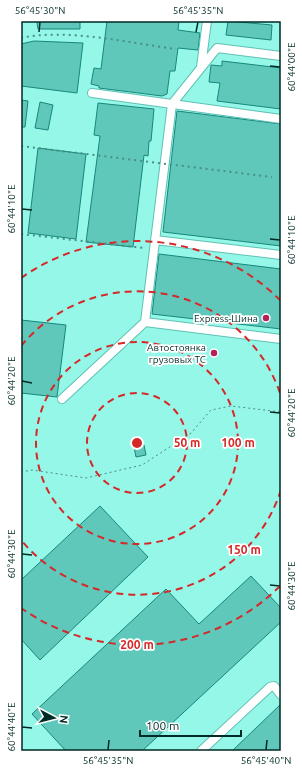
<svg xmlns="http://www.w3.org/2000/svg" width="302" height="772" font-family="Ubuntu,sans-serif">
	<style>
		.building { fill: #5fc8ba; stroke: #17877b }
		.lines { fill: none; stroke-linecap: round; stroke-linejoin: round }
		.minor-casing { stroke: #5fc1b4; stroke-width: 10 }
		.path { stroke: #488d83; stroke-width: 1; stroke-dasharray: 2 3; stroke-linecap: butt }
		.minor { stroke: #fff; stroke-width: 8 }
		.rail { stroke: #498f85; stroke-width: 2; stroke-dasharray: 2 4; stroke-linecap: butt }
		.ticks { fill: none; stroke: #002a25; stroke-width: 1.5 }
		.ring { fill: none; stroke: #d62828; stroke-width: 2; stroke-dasharray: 7 5 }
		.poi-dot { fill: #b12259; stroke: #fff; stroke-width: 1.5 }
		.labels { text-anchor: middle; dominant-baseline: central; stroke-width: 3.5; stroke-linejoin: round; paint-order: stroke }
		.poi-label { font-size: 10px; fill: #002a25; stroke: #fff; text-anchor: end }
		.centre { fill: #d62828; stroke: #fff; stroke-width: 2 }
		.ring-label { font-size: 12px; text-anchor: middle; font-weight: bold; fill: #d62828; stroke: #fff; stroke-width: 3.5; stroke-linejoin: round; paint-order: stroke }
		.neatline { fill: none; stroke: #002a25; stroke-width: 1.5 }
		.ticks-label { font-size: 10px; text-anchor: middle; fill: #002a25 }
	</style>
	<rect width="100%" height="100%" fill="#95f7e8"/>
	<path class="building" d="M41,21H80V29H38L37,23Z
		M107,21H179L178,30L200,33L198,50L178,48L175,71H170L167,94L162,96L99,88V86L91,84L94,68L101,69Z
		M228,21L272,25L271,40L226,35Z
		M34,41L83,43L77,93L21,86V44Z
		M222,61L281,68V109L217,101L220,83L209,82L211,65L222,66Z
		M21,100L28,101L25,127H21Z
		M40,102L53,105L48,130L35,128Z
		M98,103L154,109L151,141H149L148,156L144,155L133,247L86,242L100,136L94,135Z
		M177,111L281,124V246L163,232Z
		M38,148L86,154L76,239L28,233Z
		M159,254L281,269V329L152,314Z
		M21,320L66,325L57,397L21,393Z
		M144,445L146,455L136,457L134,447Z
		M100,506L148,557L40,660L21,639V580Z
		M251,576L281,608V622L142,751H66L32,714L166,589L199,624Z
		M281,704V751H232Z"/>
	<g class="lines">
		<defs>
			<path id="minor" d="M201,67L207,21
				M92,93L281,119
				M155,240L281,255
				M145,322L281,339
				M62,399L145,322L172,104L217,48L281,56
				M201,751L270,687L274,686L281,695"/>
		</defs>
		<use href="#minor" class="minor-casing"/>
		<path class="path" d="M21,472L32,470L86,478L142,465L191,433L211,410L231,406L281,412"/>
		<use href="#minor" class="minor"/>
		<path class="rail" d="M21,38C67,28 129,43 176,49
			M21,146L272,177
			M21,234L144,248"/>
	</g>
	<path class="ticks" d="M39,32L40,22M196,32L198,22M270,66L280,67M22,209L32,210M270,239L280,240M22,381L32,383M270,412L280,413M22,554L32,555M270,585L280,586M22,727L32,728M108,750L109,740M266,750L267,740"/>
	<g class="ring">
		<circle cx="137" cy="443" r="50"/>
		<circle cx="137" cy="443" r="101"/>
		<path d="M281 490A151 151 0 0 1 21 540M21 346A151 151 0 0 1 281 396"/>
		<path d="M280 586A202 202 0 0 1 21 608M21 278A202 202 0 0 1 280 300"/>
	</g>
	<g class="poi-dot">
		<circle cx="266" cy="318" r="4"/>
		<circle cx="214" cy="353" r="4"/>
	</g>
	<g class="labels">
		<g class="poi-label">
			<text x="258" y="318">Express-Шина</text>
			<text x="206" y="347">Автостоянка<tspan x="206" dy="12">грузовых ТС</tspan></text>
		</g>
	</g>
	<circle cx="137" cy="443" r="6" class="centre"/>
	<g class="ring-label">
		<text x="187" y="447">50 m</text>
		<text x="238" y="447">100 m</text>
		<text x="244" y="554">150 m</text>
		<text x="137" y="649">200 m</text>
	</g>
	<rect width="302" height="772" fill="none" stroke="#ffffff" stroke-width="44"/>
	<g transform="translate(54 718) rotate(97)" stroke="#ffffff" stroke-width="3" paint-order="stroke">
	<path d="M0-3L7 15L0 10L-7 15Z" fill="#002a25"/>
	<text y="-6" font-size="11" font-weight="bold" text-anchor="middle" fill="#002a25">N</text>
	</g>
	<path d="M140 730v6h101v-6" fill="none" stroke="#002a25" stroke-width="2"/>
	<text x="146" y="730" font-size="12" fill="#002a25" stroke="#ffffff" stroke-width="3" paint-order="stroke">100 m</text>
	<rect x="22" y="22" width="258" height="728" class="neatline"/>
	<g class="ticks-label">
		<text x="40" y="14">56°45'30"N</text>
		<text x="198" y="14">56°45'35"N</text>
		<text transform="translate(291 67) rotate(-90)" y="4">60°44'00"E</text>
		<text transform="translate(11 209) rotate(-90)" y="4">60°44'10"E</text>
		<text transform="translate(291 240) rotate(-90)" y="4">60°44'10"E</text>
		<text transform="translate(11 381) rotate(-90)" y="4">60°44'20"E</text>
		<text transform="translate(291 413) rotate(-90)" y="4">60°44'20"E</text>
		<text transform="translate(11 554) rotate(-90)" y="4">60°44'30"E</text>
		<text transform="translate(291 586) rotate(-90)" y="4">60°44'30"E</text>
		<text transform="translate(11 727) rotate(-90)" y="4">60°44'40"E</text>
		<text x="108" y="764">56°45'35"N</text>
		<text x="266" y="764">56°45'40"N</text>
	</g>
</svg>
